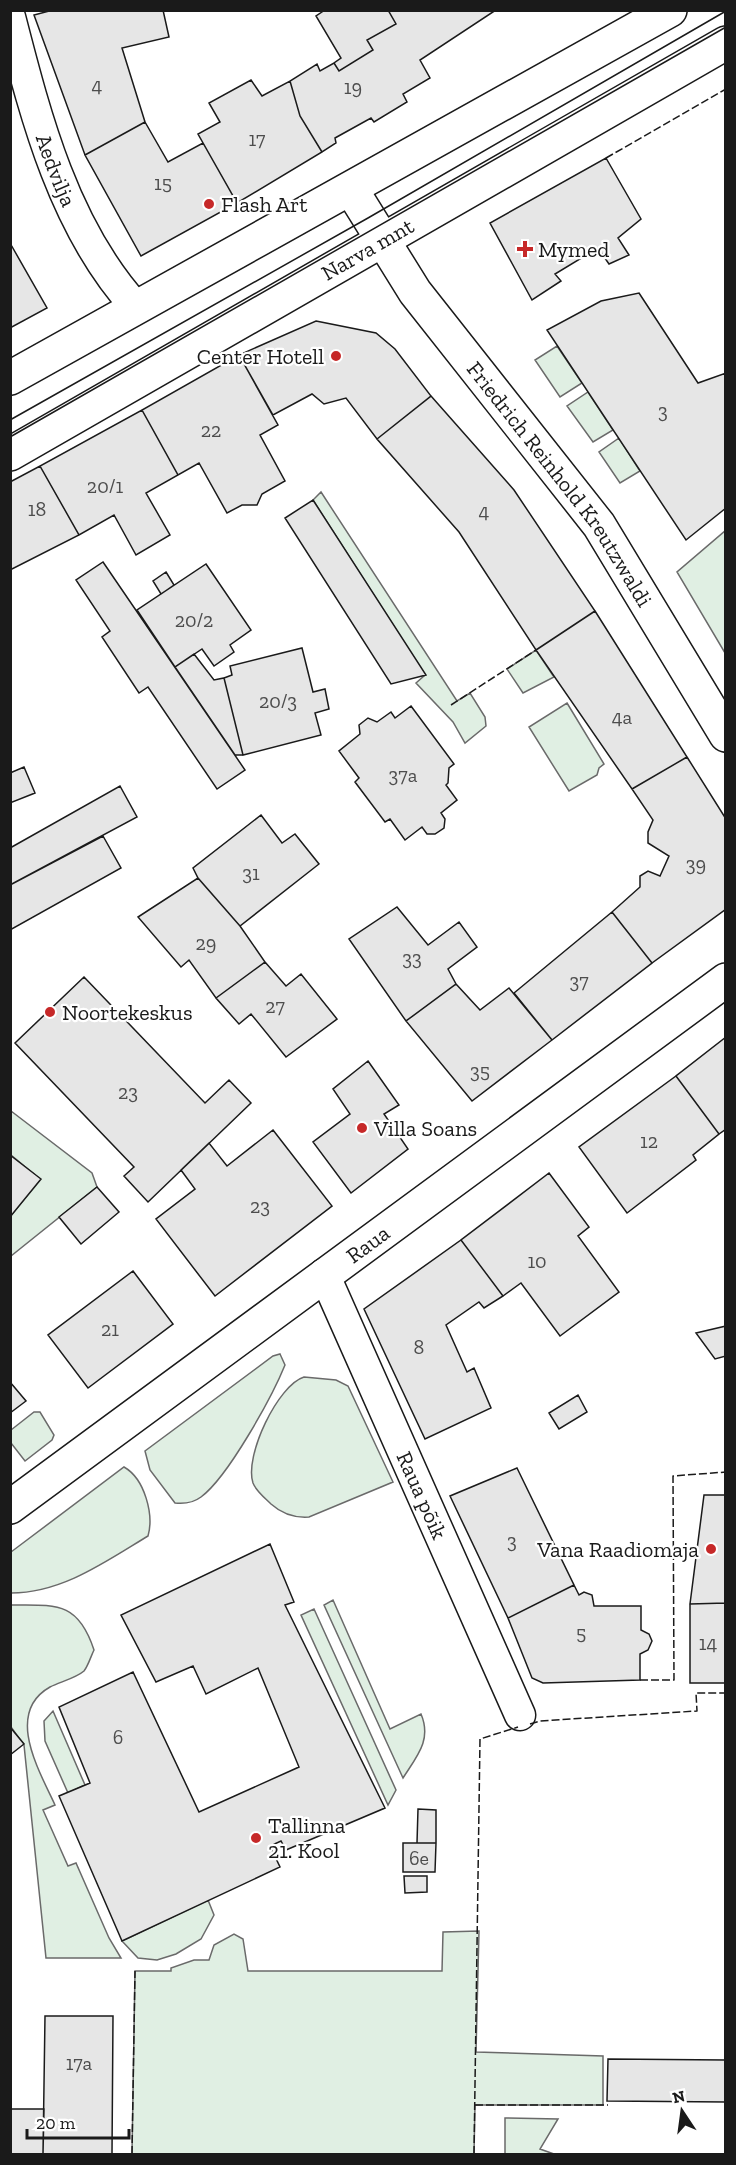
<svg xmlns="http://www.w3.org/2000/svg" width="736" height="2165" font-family="'Zilla Slab',serif">
	<style>
		.green { fill: #e0efe3; stroke: #6a6a6a; stroke-width: 1.5 }
		.building { fill: #e6e6e6; stroke: #1a1a1a; stroke-width: 1.5 }
		.lines { fill: none; stroke-linecap: round; stroke-linejoin: round }
		.minor-casing { stroke: #1a1a1a; stroke-width: 33 }
		.tertiary-casing { stroke: #1a1a1a; stroke-width: 36 }
		.secondary-casing { stroke: #1a1a1a; stroke-width: 36 }
		.minor { stroke: #fff; stroke-width: 30 }
		.tertiary { stroke: #fff; stroke-width: 33 }
		.secondary { stroke: #fff; stroke-width: 33 }
		.tram { stroke: #1a1a1a; stroke-width: 1.5 }
		.fence { stroke: #1a1a1a; stroke-width: 1.5; stroke-dasharray: 8 3; stroke-linecap: butt }
		.poi-dot { fill: #c62828; stroke: #fff; stroke-width: 2 }
		.labels { text-anchor: middle; dominant-baseline: central; stroke-width: 4.5; stroke-linejoin: round; paint-order: stroke }
		.number-label { font-size: 20px; fill: #4d4d4d }
		.street-label { font-size: 22px; fill: #1a1a1a; stroke: #fff }
		.poi-label { font-size: 22px; fill: #1a1a1a; stroke: #fff; text-anchor: start }
	</style>
	<rect width="100%" height="100%" fill="#fff"/>
	<path class="green" d="M557,346L582,383L560,397L535,360Z
		M588,392L613,430L593,442L567,406Z
		M619,438L640,471L620,483L599,452Z
		M321,492L457,701L470,693L485,717L486,726L465,743L453,722L416,683L425,675L313,500Z
		M725,531V653L677,572Z
		M536,650L554,677L523,693L507,669Z
		M567,703L604,764L599,768L597,775L569,791L529,727Z
		M11,1111L92,1173L97,1187L11,1256L10,1217L40,1179L11,1155Z
		M280,1354L285,1365C272,1397 228,1477 201,1497C193,1503 184,1504 175,1503L150,1470L145,1451L273,1356Z
		M304,1377L336,1380L348,1386L393,1482L309,1517C295,1518 281,1513 271,1504C265,1498 256,1491 253,1483C244,1456 278,1385 304,1377Z
		M34,1412H40L54,1435L52,1440L25,1461L11,1443V1430Z
		M124,1467C145,1479 154,1515 148,1536C105,1562 62,1593 11,1593V1552Z
		M333,1600L390,1729L421,1714C432,1740 417,1756 403,1778L324,1605Z
		M11,1605C56,1605 78,1601 94,1650C91,1656 88,1666 84,1671C76,1678 60,1682 50,1687C4,1713 40,1772 55,1805L43,1810L68,1866L76,1863L109,1938L121,1958H46L24,1745L11,1727Z
		M314,1609L396,1790L388,1805L301,1615Z
		M53,1711L85,1785L68,1793L45,1741L44,1721Z
		M208,1900L214,1915L201,1939L176,1954L157,1960L138,1958L122,1941Z
		M479,1931L476,2052L603,2056V2105H475L474,2154H132L135,1971H171V1968L194,1960H209L214,1945L234,1934L243,1939L248,1971H442L443,1932Z
		M505,2118L558,2119L540,2149L554,2154H505Z"/>
	<path class="building" d="M53,10H163L169,37L122,48L145,122L85,155L34,15Z
		M325,10H388L396,24L367,40L373,50L339,71L334,63L341,58L316,16Z
		M388,10H496L420,60L430,78L403,94L407,102L374,122L371,118L335,138L336,143L322,152L300,116L290,81L317,64L320,71L334,63L339,71L373,50L367,40L396,24Z
		M251,80L262,96L290,81L300,116L322,152L237,203L198,134L220,122L209,103Z
		M145,122L168,162L203,143L237,203L141,256L85,155Z
		M606,158L641,219L618,238L629,255L609,264L598,248L555,274L561,281L532,300L490,223Z
		M10,243L47,308L10,328Z
		M639,293L698,383L726,373V508L686,540L547,330L601,301Z
		M316,321L376,333L395,349L431,396L377,439L346,398L324,404L312,394L273,415L239,355Z
		M239,355L278,425L260,435L285,481L262,494L257,505H242L227,513L199,463L178,475L142,410Z
		M431,396L514,490L595,611L536,650L459,532L377,439Z
		M142,410L178,475L146,493L170,535L136,555L114,515L79,535L40,466Z
		M40,466L79,535L10,570V482Z
		M313,500L426,675L391,684L285,518Z
		M103,562L245,770L217,789L148,687L139,693L102,637L110,631L76,580Z
		M206,564L251,630L230,645L234,652L214,666L202,649L175,667L137,610Z
		M166,572L174,585L161,594L153,581Z
		M595,611L687,757L632,789L536,650Z
		M302,648L313,692L325,689L329,709L315,713L321,735L243,755L224,678L232,675L230,666Z
		M194,654L214,680L224,678L243,755H235L175,667Z
		M411,706L454,764L449,768L448,783L446,785L457,800L441,813L445,819L444,828L435,834H427L422,827L405,840L390,819L385,822L355,782L359,778L339,751L360,734L359,725L368,718L377,722L391,712L395,718Z
		M687,757L726,819V909L652,963L612,912L640,887V876L648,871L660,876L669,856L648,843V832L653,820L632,789Z
		M24,767L35,793L10,803V773Z
		M120,786L137,817L10,885V848Z
		M261,815L282,843L295,834L319,864L240,926L198,878L193,868Z
		M103,836L121,868L10,930V885Z
		M198,878L240,926L265,962L216,998L189,960L181,967L138,917Z
		M397,907L428,945L459,922L477,947L448,969L456,984L406,1021L349,939Z
		M612,912L652,963L552,1040L514,993Z
		M265,962L286,986L301,974L337,1019L286,1057L251,1014L239,1024L216,998Z
		M84,977L205,1103L229,1080L251,1103L148,1202L124,1176L134,1167L15,1043Z
		M456,984L480,1010L509,988L552,1040L472,1101L406,1021Z
		M726,1037V1129L719,1134L676,1076Z
		M368,1061L399,1105L384,1114L408,1149L351,1193L313,1142L350,1114L333,1089Z
		M676,1076L719,1134L693,1155L696,1160L627,1213L579,1147Z
		M273,1130L332,1206L215,1296L156,1219L195,1189L181,1170L209,1143L227,1166Z
		M10,1155L41,1179L10,1217Z
		M549,1173L589,1227L578,1236L619,1292L560,1336L521,1283L503,1296L461,1240Z
		M97,1187L119,1212L81,1244L59,1217Z
		M461,1240L503,1296L484,1308L479,1302L446,1325L467,1372L474,1368L491,1408L425,1439L364,1309Z
		M133,1271L173,1324L88,1388L48,1335Z
		M726,1326V1356L715,1359L696,1333Z
		M10,1382L26,1401L10,1413Z
		M578,1395L587,1412L559,1429L549,1413Z
		M517,1468L574,1585L508,1618L450,1496Z
		M704,1495H726V1603L690,1604Z
		M270,1544L294,1602L285,1605L385,1808L286,1850L281,1841L270,1846L280,1867L122,1941L59,1796L90,1783L59,1707L133,1672L199,1812L299,1767L258,1668L206,1694L193,1666L156,1682L121,1615Z
		M574,1585L579,1595L584,1592L592,1595L594,1606H641V1630L649,1634L652,1641L648,1650L640,1654V1680L543,1683L532,1678L508,1618Z
		M726,1603V1683H690V1604Z
		M10,1727L24,1744L10,1755Z
		M418,1809L436,1810V1843H417Z
		M403,1843H436L435,1872H403Z
		M404,1876H427V1892L405,1893Z
		M45,2016H113L112,2154H43Z
		M608,2059L726,2060V2102L607,2101Z
		M10,2109H44L43,2154H10Z"/>
	<g class="lines">
		<defs>
			<g id="minor">
				<path id="s1" d="M10,17C36,118 64,228 136,307"/>
				<path id="s2" d="M324,1274L520,1715"/>
			</g>
			<g id="tertiary">
				<path id="s3" d="M351,189L415,292L599,525L726,735"/>
				<path id="s4" d="M10,1507L726,980"/>
			</g>
			<g id="secondary">
				<path d="M10,378L670,10"/>
				<path id="s5" d="M10,454L726,43"/>
			</g>
		</defs>
		<use href="#minor" class="minor-casing"/>
		<use href="#tertiary" class="tertiary-casing"/>
		<use href="#secondary" class="secondary-casing"/>
		<use href="#minor" class="minor"/>
		<use href="#tertiary" class="tertiary"/>
		<use href="#secondary" class="secondary"/>
		<path class="tram" d="M10,420L368,218L726,11
			M10,437L726,27"/>
		<path class="fence" d="M606,158L726,89
			M451,705L536,650
			M640,1680H674L673,1476L726,1472
			M530,1724L540,1721L697,1711L696,1693H726
			M475,2105H608
			M132,2154L135,1971
			M474,2154L480,1739L518,1727"/>
	</g>
	<g class="poi-dot">
		<circle cx="209" cy="204" r="6"/>
		<path d="M522 240h6v6h6v6h-6v6h-6v-6h-6v-6h6z"/>
		<circle cx="336" cy="356" r="6"/>
		<circle cx="50" cy="1012" r="6"/>
		<circle cx="362" cy="1128" r="6"/>
		<circle cx="711" cy="1549" r="6"/>
		<circle cx="256" cy="1838" r="6"/>
	</g>
	<g class="labels">
		<g class="number-label">
			<text x="97" y="85">4</text>
			<text x="353" y="87">19</text>
			<text x="257" y="139">17</text>
			<text x="163" y="183">15</text>
			<text x="663" y="411">3</text>
			<text x="211" y="430">22</text>
			<text x="105" y="486">20/1</text>
			<text x="37" y="509">18</text>
			<text x="484" y="511">4</text>
			<text x="194" y="620">20/2</text>
			<text x="278" y="701">20/3</text>
			<text x="622" y="717">4a</text>
			<text x="403" y="775">37a</text>
			<text x="696" y="864">39</text>
			<text x="251" y="873">31</text>
			<text x="206" y="943">29</text>
			<text x="412" y="958">33</text>
			<text x="579" y="981">37</text>
			<text x="275" y="1006">27</text>
			<text x="480" y="1071">35</text>
			<text x="128" y="1092">23</text>
			<text x="649" y="1141">12</text>
			<text x="260" y="1206">23</text>
			<text x="537" y="1261">10</text>
			<text x="110" y="1329">21</text>
			<text x="419" y="1347">8</text>
			<text x="512" y="1541">3</text>
			<text x="581" y="1633">5</text>
			<text x="708" y="1643">14</text>
			<text x="118" y="1737">6</text>
			<text x="419" y="1858">6e</text>
			<text x="79" y="2063">17a</text>
		</g>
		<g class="street-label">
			<text stroke="none"><textPath href="#s1" startOffset="160">Aedvilja</textPath></text>
			<text stroke="none"><textPath href="#s5" startOffset="412">Narva mnt</textPath></text>
			<text stroke="none"><textPath href="#s3" startOffset="362">Friedrich Reinhold Kreutzwaldi</textPath></text>
			<text stroke="none"><textPath href="#s4" startOffset="444">Raua</textPath></text>
			<text stroke="none"><textPath href="#s2" startOffset="242">Raua põik</textPath></text>
		</g>
		<g class="poi-label">
			<text x="221" y="204">Flash Art</text>
			<text x="538" y="249">Mymed</text>
			<text x="324" y="356" text-anchor="end">Center Hotell</text>
			<text x="62" y="1012">Noortekeskus</text>
			<text x="374" y="1128">Villa Soans</text>
			<text x="699" y="1549" text-anchor="end">Vana Raadiomaja</text>
			<text x="268" y="1825">Tallinna<tspan x="268" dy="25">21. Kool</tspan></text>
		</g>
	</g>
	<rect width="736" height="2165" fill="none" stroke="#1a1a1a" stroke-width="24"/>
	<g transform="translate(682 2111) rotate(347)" stroke="#ffffff" stroke-width="4.5" paint-order="stroke">
	<path d="M0-4.5L10 22L0 15L-10 22Z" fill="#1a1a1a"/>
	<text y="-9" font-size="16" font-weight="bold" text-anchor="middle" fill="#1a1a1a">N</text>
	</g>
	<path d="M27 2129v9h102v-9" fill="none" stroke="#1a1a1a" stroke-width="3"/>
	<text x="36" y="2129" font-size="18" fill="#1a1a1a" stroke="#ffffff" stroke-width="4.5" paint-order="stroke">20 m</text>
</svg>
